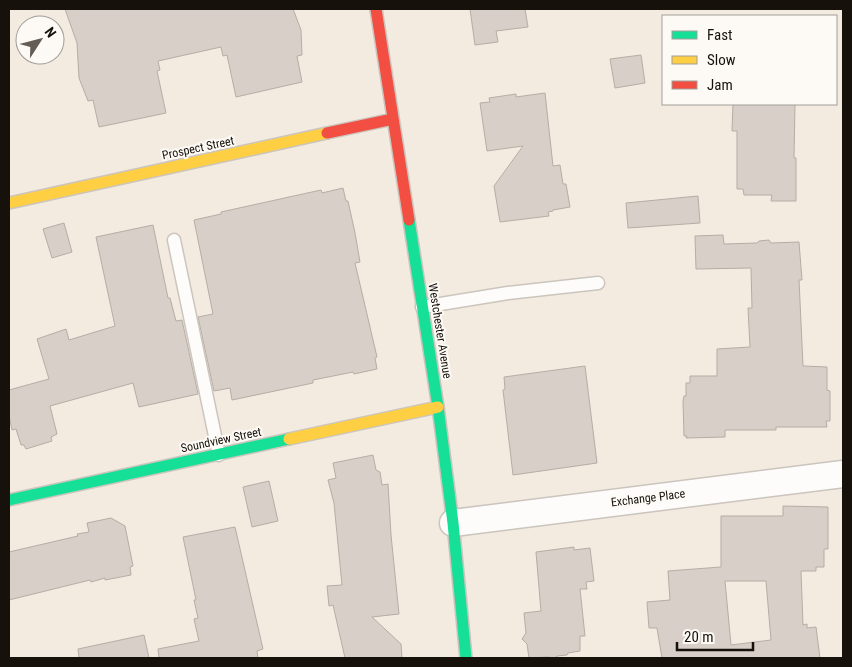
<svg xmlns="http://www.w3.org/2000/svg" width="852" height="667" font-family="'Roboto Condensed',sans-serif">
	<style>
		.building { fill: #d8d0c8; stroke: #b5aea6; fill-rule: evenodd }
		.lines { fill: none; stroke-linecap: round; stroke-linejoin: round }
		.lane-casing { stroke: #cbc5bd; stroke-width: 15 }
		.street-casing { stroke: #cbc5bd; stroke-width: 29 }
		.fast-casing { stroke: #cbc5bd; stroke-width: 14 }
		.slow-casing { stroke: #cbc5bd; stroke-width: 14 }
		.jam-casing { stroke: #cbc5bd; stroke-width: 14 }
		.lane { stroke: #fdfcfa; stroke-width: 12 }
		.street { stroke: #fdfcfa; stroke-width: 26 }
		.fast { stroke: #16e098; stroke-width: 11 }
		.slow { stroke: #ffcf43; stroke-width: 11 }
		.jam { stroke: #f24e42; stroke-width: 11 }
		.labels { text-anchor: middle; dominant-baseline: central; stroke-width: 4; stroke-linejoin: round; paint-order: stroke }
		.street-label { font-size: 12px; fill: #17110b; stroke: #fdfaf6 }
	</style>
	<rect width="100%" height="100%" fill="#f3eae0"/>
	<path class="building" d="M65,9H293L301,30L302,55L297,56L302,82L236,97L227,55L223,56L221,47L158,61L160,70L157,71L166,113L99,127L93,100L88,101L79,78L77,43Z
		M470,9H525L528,27L496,31L498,42L475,45Z
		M641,55L645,83L615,88L610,59Z
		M545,93L553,166L560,165L563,184H566L570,207L553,210V211L548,212L549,216L500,222L494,186L523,146L487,151L480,103L490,102L489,98L516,94V97Z
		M733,104H795L794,158H796V201H771L772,195H744L743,189H737V131H732Z
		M343,188L346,201H348L355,233L360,262L355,263L377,357L375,358L377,369L354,374L353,372L313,380V383L232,400L230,388L214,391L198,317L213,314L194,220L221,214V212L321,190L322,193Z
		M698,196L700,223L628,228L626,203Z
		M64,223L72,252L52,258L43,229Z
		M153,225L168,298H170L176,321L182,320L198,394L139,407L133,383L50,406L57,434L51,437L52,441L26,449L24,445H21L16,429L12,430L9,416V390L49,379L37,339L66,329L69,340L115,326L96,237Z
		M723,235L724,244L757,243L759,241L769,240L771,243L799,242L802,280H799L803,366L827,367V390L830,391V421H826L827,427H776V430H725V437L686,438L687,436H684L683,401L684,396H686V383H690V376H717V349L750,347L748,308H752L751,268L696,269L695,236Z
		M585,366L597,463L513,475L503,390L505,389L504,377Z
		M373,455L376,470L380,472L382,485L388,484L391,535L399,614L372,617L401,644L402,658H345L333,605L329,606L327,586L342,585L334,503L328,480L336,478L333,463Z
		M269,481L278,521L252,527L243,487Z
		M783,506L828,507V549H824V567H816V571H801L803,625L807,624V628L816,627L820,658H662L657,628H649L647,602L670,600L668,571L721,567V516H783ZM725,581H766L771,640L731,645Z
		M111,518L125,526L133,566L130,567L131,575L105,580V578L91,582L90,580L9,600V552L78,536L77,534L89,532L87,523Z
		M235,527L263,649L257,651L258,658H159L158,649L199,641L194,619L198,618L194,600H196L183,537Z
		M574,547V550L590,548L594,581L586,582L587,589H580L585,636H580V651L568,653L567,655L557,656L555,658L547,657L529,658L527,644L522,639L526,633L524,613L541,611L536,552Z
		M144,635L149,658H79L78,649Z"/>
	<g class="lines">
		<defs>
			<path id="lane" d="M174,240L219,455
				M422,307L508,293L598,283"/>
			<path id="street" d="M453,523L843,474"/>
			<path id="fast" d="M409,220L438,407L453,523L466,658
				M9,500L289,439"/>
			<path id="slow" d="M9,203L327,133
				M289,439L438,407"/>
			<path id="jam" d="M376,9L409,220
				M327,133L393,119"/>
		</defs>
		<use href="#lane" class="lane-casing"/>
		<use href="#street" class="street-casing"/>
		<use href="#fast" class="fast-casing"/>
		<use href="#slow" class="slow-casing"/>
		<use href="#jam" class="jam-casing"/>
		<use href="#lane" class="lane"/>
		<use href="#street" class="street"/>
		<use href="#fast" class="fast"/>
		<use href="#slow" class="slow"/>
		<use href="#jam" class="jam"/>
	</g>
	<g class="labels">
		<g class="street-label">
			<text transform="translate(198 148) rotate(-12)">Prospect Street</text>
			<text transform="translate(440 331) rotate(81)">Westchester Avenue</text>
			<text transform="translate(221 440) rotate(-12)">Soundview Street</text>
			<text transform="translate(648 498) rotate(-7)">Exchange Place</text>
		</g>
	</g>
	<rect width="852" height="667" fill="none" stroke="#17110b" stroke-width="20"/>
	<rect x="662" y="15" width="175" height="90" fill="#fdfaf6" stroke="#a19d98"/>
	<rect x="672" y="31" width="25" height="8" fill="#16e098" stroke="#a19d98"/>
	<text x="707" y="40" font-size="15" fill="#17110b">Fast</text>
	<rect x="672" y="56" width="25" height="8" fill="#ffcf43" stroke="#a19d98"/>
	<text x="707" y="65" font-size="15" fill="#17110b">Slow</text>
	<rect x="672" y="81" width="25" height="8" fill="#f24e42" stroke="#a19d98"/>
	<text x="707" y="90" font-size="15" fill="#17110b">Jam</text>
	<g transform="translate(40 40) rotate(54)"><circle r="24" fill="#fdfaf6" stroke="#a19d98"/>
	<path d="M0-4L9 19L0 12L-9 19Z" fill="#645d56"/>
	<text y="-8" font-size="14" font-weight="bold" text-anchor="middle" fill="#17110b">N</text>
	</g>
	<path d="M677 642v8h76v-8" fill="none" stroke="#17110b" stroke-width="2.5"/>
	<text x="684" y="642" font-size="15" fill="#17110b" stroke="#fdfaf6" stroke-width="4" paint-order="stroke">20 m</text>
</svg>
